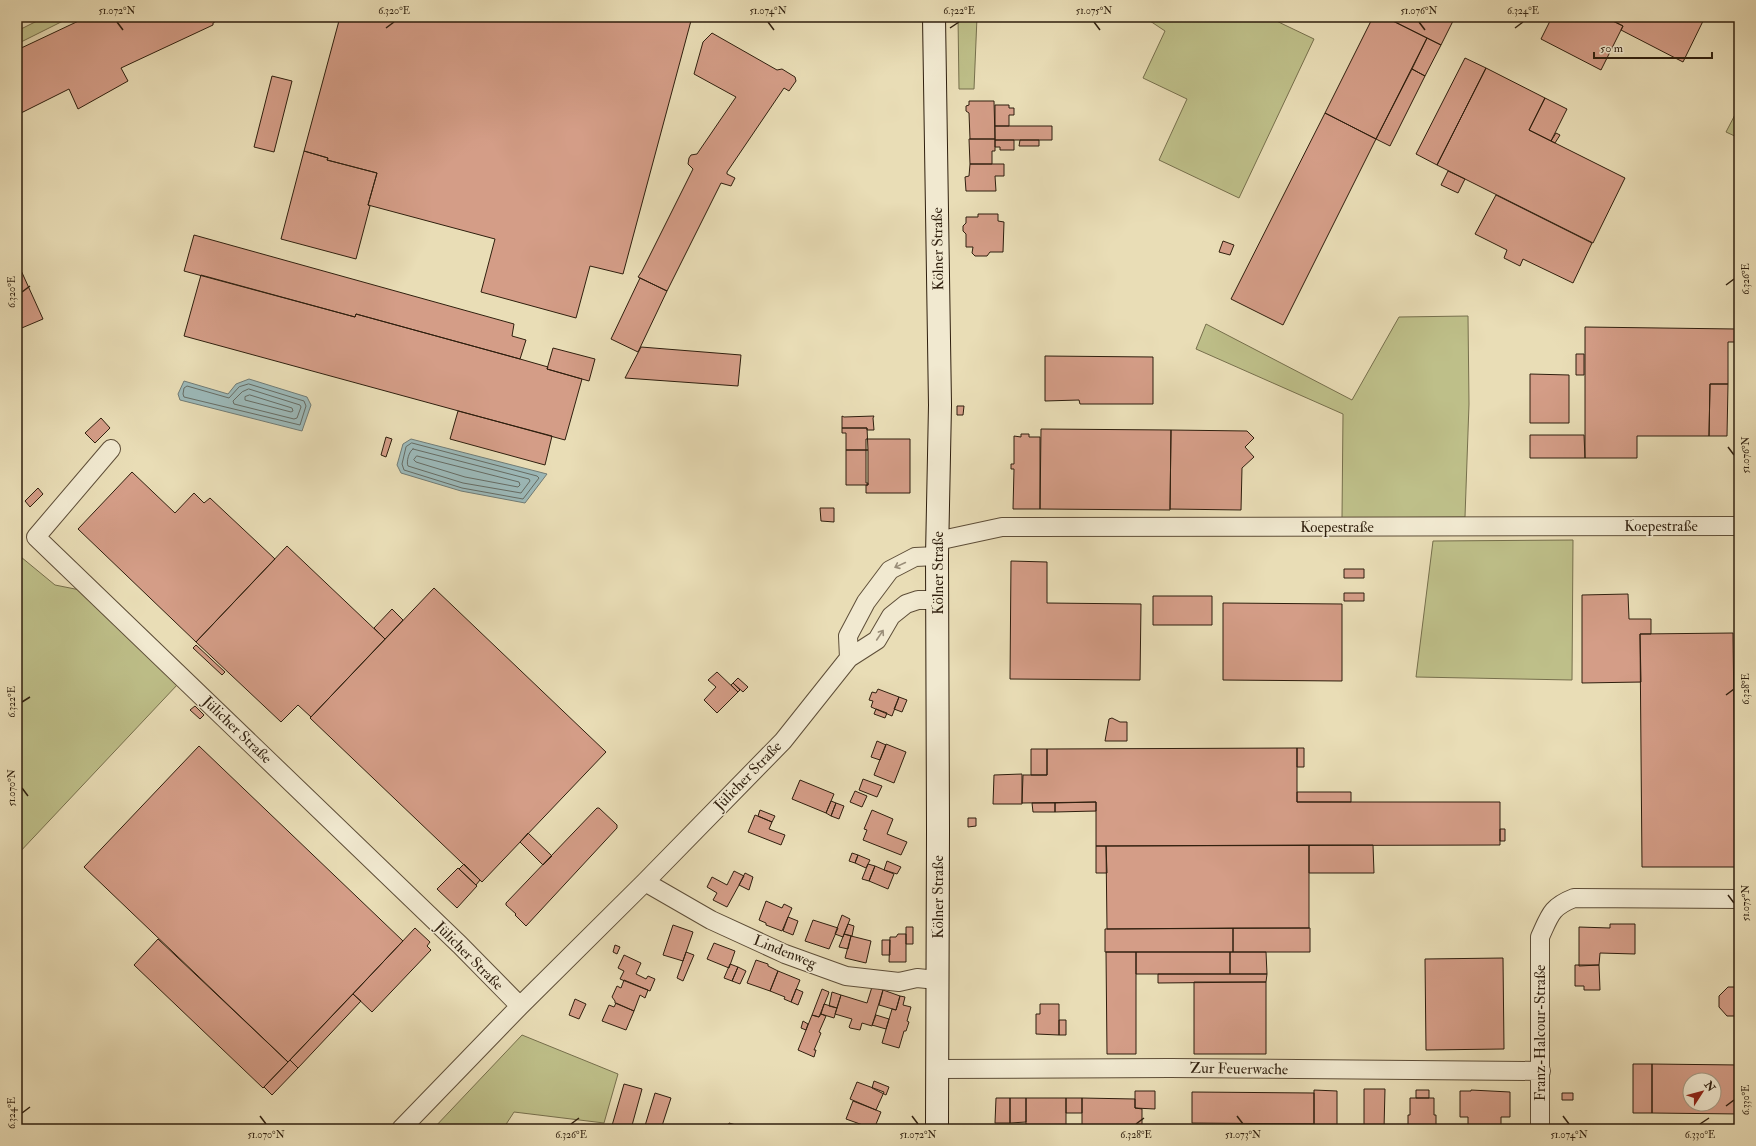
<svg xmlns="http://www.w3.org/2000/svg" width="1756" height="1146" font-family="'IM FELL Double Pica',serif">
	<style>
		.green { fill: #bebf89; stroke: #766f4c }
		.water { fill: #9cb9b9; stroke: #707b75 }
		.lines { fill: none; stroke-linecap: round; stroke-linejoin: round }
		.shore { stroke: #666c64; stroke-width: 1 }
		.building { fill: #d49d87; stroke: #2f1f0e; fill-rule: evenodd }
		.minor-casing { stroke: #5e4e38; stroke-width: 20 }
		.secondary-casing { stroke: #2f1f0e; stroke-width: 24 }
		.minor { stroke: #f1e9d0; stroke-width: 18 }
		.secondary { stroke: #f1e9d0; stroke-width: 22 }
		.oneway { stroke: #9a8e79 }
		.ticks { fill: none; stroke: #2f1f0e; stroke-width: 1.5 }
		.labels { text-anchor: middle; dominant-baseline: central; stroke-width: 3; stroke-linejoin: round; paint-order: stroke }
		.street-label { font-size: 15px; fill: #2f1f0e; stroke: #f1e9d0 }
		.neatline { fill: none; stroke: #2f1f0e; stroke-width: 1.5 }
		.ticks-label { font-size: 10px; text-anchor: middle; fill: #2f1f0e }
	</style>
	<rect width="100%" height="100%" fill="#e9ddb6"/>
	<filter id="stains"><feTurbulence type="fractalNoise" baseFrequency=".005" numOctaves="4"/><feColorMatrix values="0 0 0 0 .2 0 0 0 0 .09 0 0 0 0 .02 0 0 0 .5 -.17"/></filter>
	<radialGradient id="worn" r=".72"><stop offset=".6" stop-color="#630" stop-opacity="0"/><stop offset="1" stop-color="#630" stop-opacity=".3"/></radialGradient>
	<path class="green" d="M45,17H71L17,44V31Z
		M958,17H977L974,89H959Z
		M1144,17H1268L1314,39L1239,198L1159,160L1187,99L1143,78L1165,31Z
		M1739,107V138L1726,132Z
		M1468,316L1469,404L1465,517L1342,518L1343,414L1196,349L1206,324L1352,400L1399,317Z
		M1573,540L1572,680L1416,677L1433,541Z
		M21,557L55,585L80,590L178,684L17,855V562Z
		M522,1035L618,1074L604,1123L514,1112L503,1129H433Z"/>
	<path class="water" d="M249,379L307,397L311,405L302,431L180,400L178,394L184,381L228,394L236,384Z
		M411,439L547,474L525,503L461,491L401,473L397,465L403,444Z"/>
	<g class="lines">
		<path class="shore" d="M249,384L304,401L306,406L300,425L184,397L183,394L184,388L187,386L229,398L239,387Z
			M249,389L300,405L301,407L297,418L294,419L234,404L233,401L242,392Z
			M250,395L292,408L293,411L291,412L245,400V397Z
			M412,443L537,476L539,478L523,499L462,488L404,470L402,464L406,447Z
			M413,449L529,479L530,481L521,493L463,483L408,466C406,462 409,451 413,449Z
			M417,456L519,482L520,485L518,487L465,477L416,462L414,460Z"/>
	</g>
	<path class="building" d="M87,17H223L213,23V25L121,68L128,81L78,109L69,89L17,115V50Z
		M340,17H692L623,274L590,266L576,318L481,292L495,239L368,205L377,173L327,160L328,158L304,151Z
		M1373,17H1385L1427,38L1376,139L1325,113Z
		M1385,17H1455L1441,45Z
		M1552,17H1604L1623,26L1601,70L1541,39Z
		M1606,17H1705L1683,62L1621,30L1623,26Z
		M712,33L777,70L782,69L795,77L796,81L789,91L784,88L727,172V174L735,178L731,186L721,183L667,291L638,277L642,271L693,169L688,164L689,158L691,155L697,154L736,97L694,74L703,42Z
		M1427,38L1441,45L1425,76L1412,69Z
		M1465,58L1486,68L1437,165L1416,154Z
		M1486,68L1545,98L1529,130L1625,178L1593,243L1437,165Z
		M1412,69L1425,76L1390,146L1376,139Z
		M272,76L292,81L274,152L254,147Z
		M1545,98L1567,109L1551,141L1529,130Z
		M969,101H994L995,139H970L969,113L966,111V106L969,105Z
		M995,105H1009V108H1014V115H1009V126H995Z
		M1325,113L1376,139L1283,325L1231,299Z
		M995,126H1052V140H995Z
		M1556,133L1560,135L1555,143L1551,141Z
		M969,139H995V151H992V164H970Z
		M995,140H1014V150H1000V147H995Z
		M1020,140H1039V146H1019Z
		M304,151L328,158L327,160L377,173L368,205L370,206L356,259L281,239Z
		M970,164H1004V176H995L996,191H966L965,177L969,176Z
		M1448,171L1465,179L1458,193L1441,185Z
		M1496,195L1592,243L1573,283L1523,259L1520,266L1504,258L1507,250L1475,234Z
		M978,214H998V221L1004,222L1003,252H990L987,256H975L972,253L973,247H966V234L963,231V226L966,223V217H978Z
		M194,235L514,324L512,336L526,340L520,359L356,314L355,317L184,271Z
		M1223,241L1234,245L1230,255L1219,252Z
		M19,266L43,319L17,330V267Z
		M201,275L355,317L356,314L520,359L548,367L547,369L582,379L565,440L184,336Z
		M640,278L667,291L638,352L611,339Z
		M1585,327L1736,329V342H1728V384H1710L1709,436H1637V458H1585Z
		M641,347L741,355L738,386L625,378Z
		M553,348L595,359L589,381L547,369Z
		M1576,354H1584V375H1576Z
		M1045,356L1153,357V404H1080L1079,400L1045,401Z
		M1530,374L1569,375V423H1530Z
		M1710,384H1728L1727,436H1709Z
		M957,406H964L963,415H957Z
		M458,411L552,436L545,465L450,439Z
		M842,416L844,417L874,416L873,418L874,430H867V428H842Z
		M101,418L110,428L95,443L85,433Z
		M842,428H867L868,450H846V433H842Z
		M1041,429L1171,430L1170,510L1040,509Z
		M1171,430L1247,431L1254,438L1245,447L1254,457L1242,468L1241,510L1170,509Z
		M1021,434H1029V437H1040V509H1013L1014,469H1011V464H1014V436L1021,437Z
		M1530,435H1584L1585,458H1530Z
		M386,437L392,439L386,457L381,455Z
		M866,439H910V493H866V485H868V483H866Z
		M846,450H868V485H846Z
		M132,472L175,513L194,493L204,503L210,498L275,559L196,642L78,529Z
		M38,488L43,494L30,507L25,501Z
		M820,508H834V522L821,521Z
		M287,546L385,639L311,717L298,705L281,722L196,642Z
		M1011,561L1047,562V603L1141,604L1140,680L1010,679Z
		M1344,569H1364V578H1344Z
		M434,588L606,752L482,882L310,718Z
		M1344,593H1364V601H1344Z
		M1628,594L1629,619H1651V634H1640L1641,682L1582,683V595Z
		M1153,596H1212V625H1153Z
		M1223,603L1342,604V681L1223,680Z
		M392,609L403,620L385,639L374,628Z
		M1733,633L1736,867H1642L1640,634Z
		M196,645L225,672L222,675L193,648Z
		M717,672L738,692L717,713L704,700L716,687L708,680Z
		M738,678L748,687L743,692L733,683Z
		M733,683L740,690L738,692L731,685Z
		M878,689L899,697L892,716L871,707L873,701L869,700L872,692L876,693Z
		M899,697L907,700L902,712L894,709Z
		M195,706L204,715L200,719L190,710Z
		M876,709L887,713L885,718L874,714Z
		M1112,718L1120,722H1127V741H1105L1109,719Z
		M877,741L886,745L880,760L871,757Z
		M886,744L906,752L894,783L874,775Z
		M199,746L403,941L288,1062L84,867Z
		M1297,748V802H1500V845L1096,846V802L1022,803L1023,775H1047V749Z
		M1297,748H1304V767H1297Z
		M1031,749H1047V775H1031Z
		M1022,774V804H993L994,775Z
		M863,779L882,786L877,797L859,790Z
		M800,780L834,794L826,813L792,799Z
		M855,791L867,796L862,807L850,802Z
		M1297,792H1351V802H1297Z
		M831,801L836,803L831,816L826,813Z
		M1096,802V811L1055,812V803Z
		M836,803L844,806L839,819L831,816Z
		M1032,803H1055V812H1033Z
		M597,808H599L617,825V828L526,926L515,915L516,914L506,905V903Z
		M760,810L775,816L772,822L758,816Z
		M872,810L893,819L887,834L907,842L901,855L863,840L867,830L864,829Z
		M755,815L772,822L769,829L785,835L781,845L748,832Z
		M968,818H976V826L968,827Z
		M1500,829H1505V841H1500Z
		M528,833L552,856L543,865L520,842Z
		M1309,845H1373L1374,873H1309Z
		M1309,845V928L1107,929L1106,846Z
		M1096,846H1106L1107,873H1096Z
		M852,853L858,855L855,863L849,861Z
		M858,855L870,860L866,868L855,863Z
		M887,861L901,867L897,874L884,870Z
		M464,864L480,880L476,885L459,869Z
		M868,864L875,866L869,881L862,879Z
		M875,866L894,874L888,889L869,881Z
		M458,868L477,886L457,908L437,889Z
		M734,871L744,876L727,907L713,900L717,893L707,887L712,877L727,885Z
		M745,873L753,877L749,890L739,885Z
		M766,901L782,908L784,904L792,908L782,931L766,925V923L759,920Z
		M842,915L850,919L843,937L835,934Z
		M788,917L798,921L793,935L783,931Z
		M813,920L838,928L829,949L805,941Z
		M848,924L854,926L852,936L844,934Z
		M1610,924H1635V954L1600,953L1599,965L1579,966V927L1610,928Z
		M673,925L693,932L683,961L663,955Z
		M906,927H913V944H906Z
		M415,928L430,942L427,946L431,950L372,1012L353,994Z
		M1233,928H1310V952H1233Z
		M1233,928V952H1105V929Z
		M844,934L851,936L848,949L839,947Z
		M898,934H906V962H889L890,937H896Z
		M851,936L871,941L866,963L845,958Z
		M158,939L288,1062L263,1088L134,965Z
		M882,940H890V955H882Z
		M714,943L735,951L729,968L707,959Z
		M615,945L620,947L617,954L613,952Z
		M686,952L694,955L683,981L677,978Z
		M1106,952H1136V1054H1107Z
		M1136,952H1230V974H1136Z
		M1230,952H1266L1267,974H1230Z
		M624,955L641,963L636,974L646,979L648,976L655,979L650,991L620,979L624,971L618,968Z
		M1503,958L1504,1049L1426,1050L1425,959Z
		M756,960L768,964V966L778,971L770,991L747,983Z
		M730,964L738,967L732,981L724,978Z
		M1575,965H1599L1600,990H1584V986H1575Z
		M738,967L746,971L740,984L732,981Z
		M778,971L800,980L791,1002L784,999L785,997L770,991Z
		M1158,974H1267L1266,982L1158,983Z
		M624,980L648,990L645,998L640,995L634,1011L615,1003V1001L612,997L617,986L621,988Z
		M1194,982H1266V1054H1194Z
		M872,987L883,990L872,1026L862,1023L860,1030L850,1028L849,1027L852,1019L835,1014L841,995L867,1003Z
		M1728,987H1739V1016H1727L1719,1007V996Z
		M796,989L803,992L798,1005L791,1002Z
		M822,989L829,992L828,995L819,1017L812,1015Z
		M883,990L900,996L896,1010L879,1005Z
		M832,992L841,995L837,1008L829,1006Z
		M353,994L361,1001L298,1068L290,1060Z
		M900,996L905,997L903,1005L911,1007L907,1021L909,1022L906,1031H904L899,1048L882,1043L892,1009L896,1010Z
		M575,999L586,1004L579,1019L569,1015Z
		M616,1003L634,1011L626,1030L602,1021L609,1005L614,1007Z
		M824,1004L837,1008L834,1018L821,1014Z
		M1040,1004H1059V1035L1036,1034V1014H1040Z
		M821,1014L826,1016L819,1032L821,1033L814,1050H816L814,1057L798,1050L812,1015L819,1017Z
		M876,1015L889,1019L886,1029L872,1025Z
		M1059,1020H1066V1035H1059Z
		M803,1021L808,1024L806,1030L801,1028Z
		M290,1060L298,1068L272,1095L264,1087Z
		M1633,1064H1652V1113H1633Z
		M1652,1064L1739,1065V1114L1652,1113ZM1690,1080H1714V1104H1690Z
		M874,1081L889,1087L886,1095L872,1088Z
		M857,1082L884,1092L876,1110L850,1099Z
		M624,1084L642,1089L631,1129H611Z
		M1364,1089H1385L1384,1129H1364Z
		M1314,1090L1337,1091V1129H1314Z
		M1416,1090H1429V1098H1416Z
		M1471,1090L1510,1092V1117H1501V1129H1468V1117H1460V1091H1471Z
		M1135,1091H1155V1109L1135,1108Z
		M1192,1092L1314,1093V1124L1192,1123Z
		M655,1093L671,1098L661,1129H644Z
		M1562,1093H1573V1100H1562Z
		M996,1098H1010V1123H995Z
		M1010,1098H1026V1122L1010,1123Z
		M1026,1098H1066V1129H1026Z
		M1066,1098H1082V1113H1066Z
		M1082,1098L1135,1099V1108L1142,1109V1129H1082Z
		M1410,1098H1434V1115H1436V1129H1408V1115H1410Z
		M853,1101L881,1112L874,1129L846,1119Z
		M729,1123L750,1129H727Z
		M862,1125L872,1129H860Z
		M1662,1125L1739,1126V1129H1662Z"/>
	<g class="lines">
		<defs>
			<path id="minor" d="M111,449L36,537L460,945L520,1006
				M937,541L1002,527L1739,526
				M849,658L848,636L866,602L890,570L915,557L937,556
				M645,882L711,920L785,954L846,976L899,982L917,978L937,980
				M937,1069L1170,1068L1541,1071
				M401,1129L520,1006L645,882L783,741L849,658L877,640L891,616L906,604L918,600H938
				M1540,1129V937C1550,915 1551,907 1574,898L1739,899"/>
			<path id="secondary" d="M934,17L940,405L937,556L938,831L937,1129"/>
		</defs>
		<use href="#minor" class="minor-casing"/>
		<use href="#secondary" class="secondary-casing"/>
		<use href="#minor" class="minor"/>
		<use href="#secondary" class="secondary"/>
	</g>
	<defs><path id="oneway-shaft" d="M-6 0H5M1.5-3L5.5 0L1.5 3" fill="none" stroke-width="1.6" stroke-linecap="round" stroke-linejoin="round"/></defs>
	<g class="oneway">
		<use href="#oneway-shaft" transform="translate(900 565) rotate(155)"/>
		<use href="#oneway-shaft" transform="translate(880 635) rotate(-56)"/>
	</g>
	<path class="ticks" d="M117,22L123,30M768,22L774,30M1094,22L1100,30M1419,22L1425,30M386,28L394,22M950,28L959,22M1515,28L1523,22M1726,285L1734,279M22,292L30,286M1728,447L1734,455M1726,695L1734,689M22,702L30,697M22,788L28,796M1728,895L1734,903M1726,1106L1734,1100M22,1113L30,1107M260,1116L266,1124M912,1116L918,1124M1237,1116L1243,1124M1563,1116L1569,1124M571,1124L579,1118M1136,1124L1144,1118M1700,1124L1709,1118"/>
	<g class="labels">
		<g class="street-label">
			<text transform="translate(938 249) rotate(-91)">Kölner Straße</text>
			<text x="1661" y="526">Koepestraße</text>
			<text x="1337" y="527">Koepestraße</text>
			<text transform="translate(938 573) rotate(-90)">Kölner Straße</text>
			<text transform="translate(237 730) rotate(44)">Jülicher Straße</text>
			<text transform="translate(748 776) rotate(-46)">Jülicher Straße</text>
			<text transform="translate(938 897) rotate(-90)">Kölner Straße</text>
			<text transform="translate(785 952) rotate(22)">Lindenweg</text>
			<text transform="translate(469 956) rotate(45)">Jülicher Straße</text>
			<text transform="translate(1540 1033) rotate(-90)">Franz-Halcour-Straße</text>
			<text transform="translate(1239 1069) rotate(1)">Zur Feuerwache</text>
		</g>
	</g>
	<rect width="1756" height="1146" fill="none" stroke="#e9ddb6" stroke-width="44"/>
	<g transform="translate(1702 1092) rotate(54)"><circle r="19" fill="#f1e9d0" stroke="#a39882"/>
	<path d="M0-3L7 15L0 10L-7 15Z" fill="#8f2418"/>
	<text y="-6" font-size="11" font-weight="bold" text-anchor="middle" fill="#2f1f0e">N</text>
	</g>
	<path d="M1594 52v6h118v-6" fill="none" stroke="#2f1f0e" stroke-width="2"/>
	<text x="1600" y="52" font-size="12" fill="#2f1f0e" stroke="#f1e9d0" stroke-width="3" paint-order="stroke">50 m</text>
	<rect x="22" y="22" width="1712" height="1102" class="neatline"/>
	<g class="ticks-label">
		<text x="117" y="14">51.072°N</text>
		<text x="394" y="14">6.320°E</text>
		<text x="768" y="14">51.074°N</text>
		<text x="959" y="14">6.322°E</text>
		<text x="1094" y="14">51.075°N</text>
		<text x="1419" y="14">51.076°N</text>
		<text x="1523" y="14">6.324°E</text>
		<text transform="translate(1745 279) rotate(-90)" y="4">6.326°E</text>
		<text transform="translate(11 292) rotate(-90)" y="4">6.320°E</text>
		<text transform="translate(1745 455) rotate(-90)" y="4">51.076°N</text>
		<text transform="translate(1745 689) rotate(-90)" y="4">6.328°E</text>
		<text transform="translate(11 702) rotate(-90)" y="4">6.322°E</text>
		<text transform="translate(11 788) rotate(-90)" y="4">51.070°N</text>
		<text transform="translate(1745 903) rotate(-90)" y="4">51.075°N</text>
		<text transform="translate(1745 1100) rotate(-90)" y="4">6.330°E</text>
		<text transform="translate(11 1113) rotate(-90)" y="4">6.324°E</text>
		<text x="266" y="1138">51.070°N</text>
		<text x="571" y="1138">6.326°E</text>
		<text x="918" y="1138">51.072°N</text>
		<text x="1136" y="1138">6.328°E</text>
		<text x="1243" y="1138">51.073°N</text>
		<text x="1569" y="1138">51.074°N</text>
		<text x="1700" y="1138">6.330°E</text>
	</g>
	<rect width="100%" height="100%" filter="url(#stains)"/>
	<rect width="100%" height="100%" fill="url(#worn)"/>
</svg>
